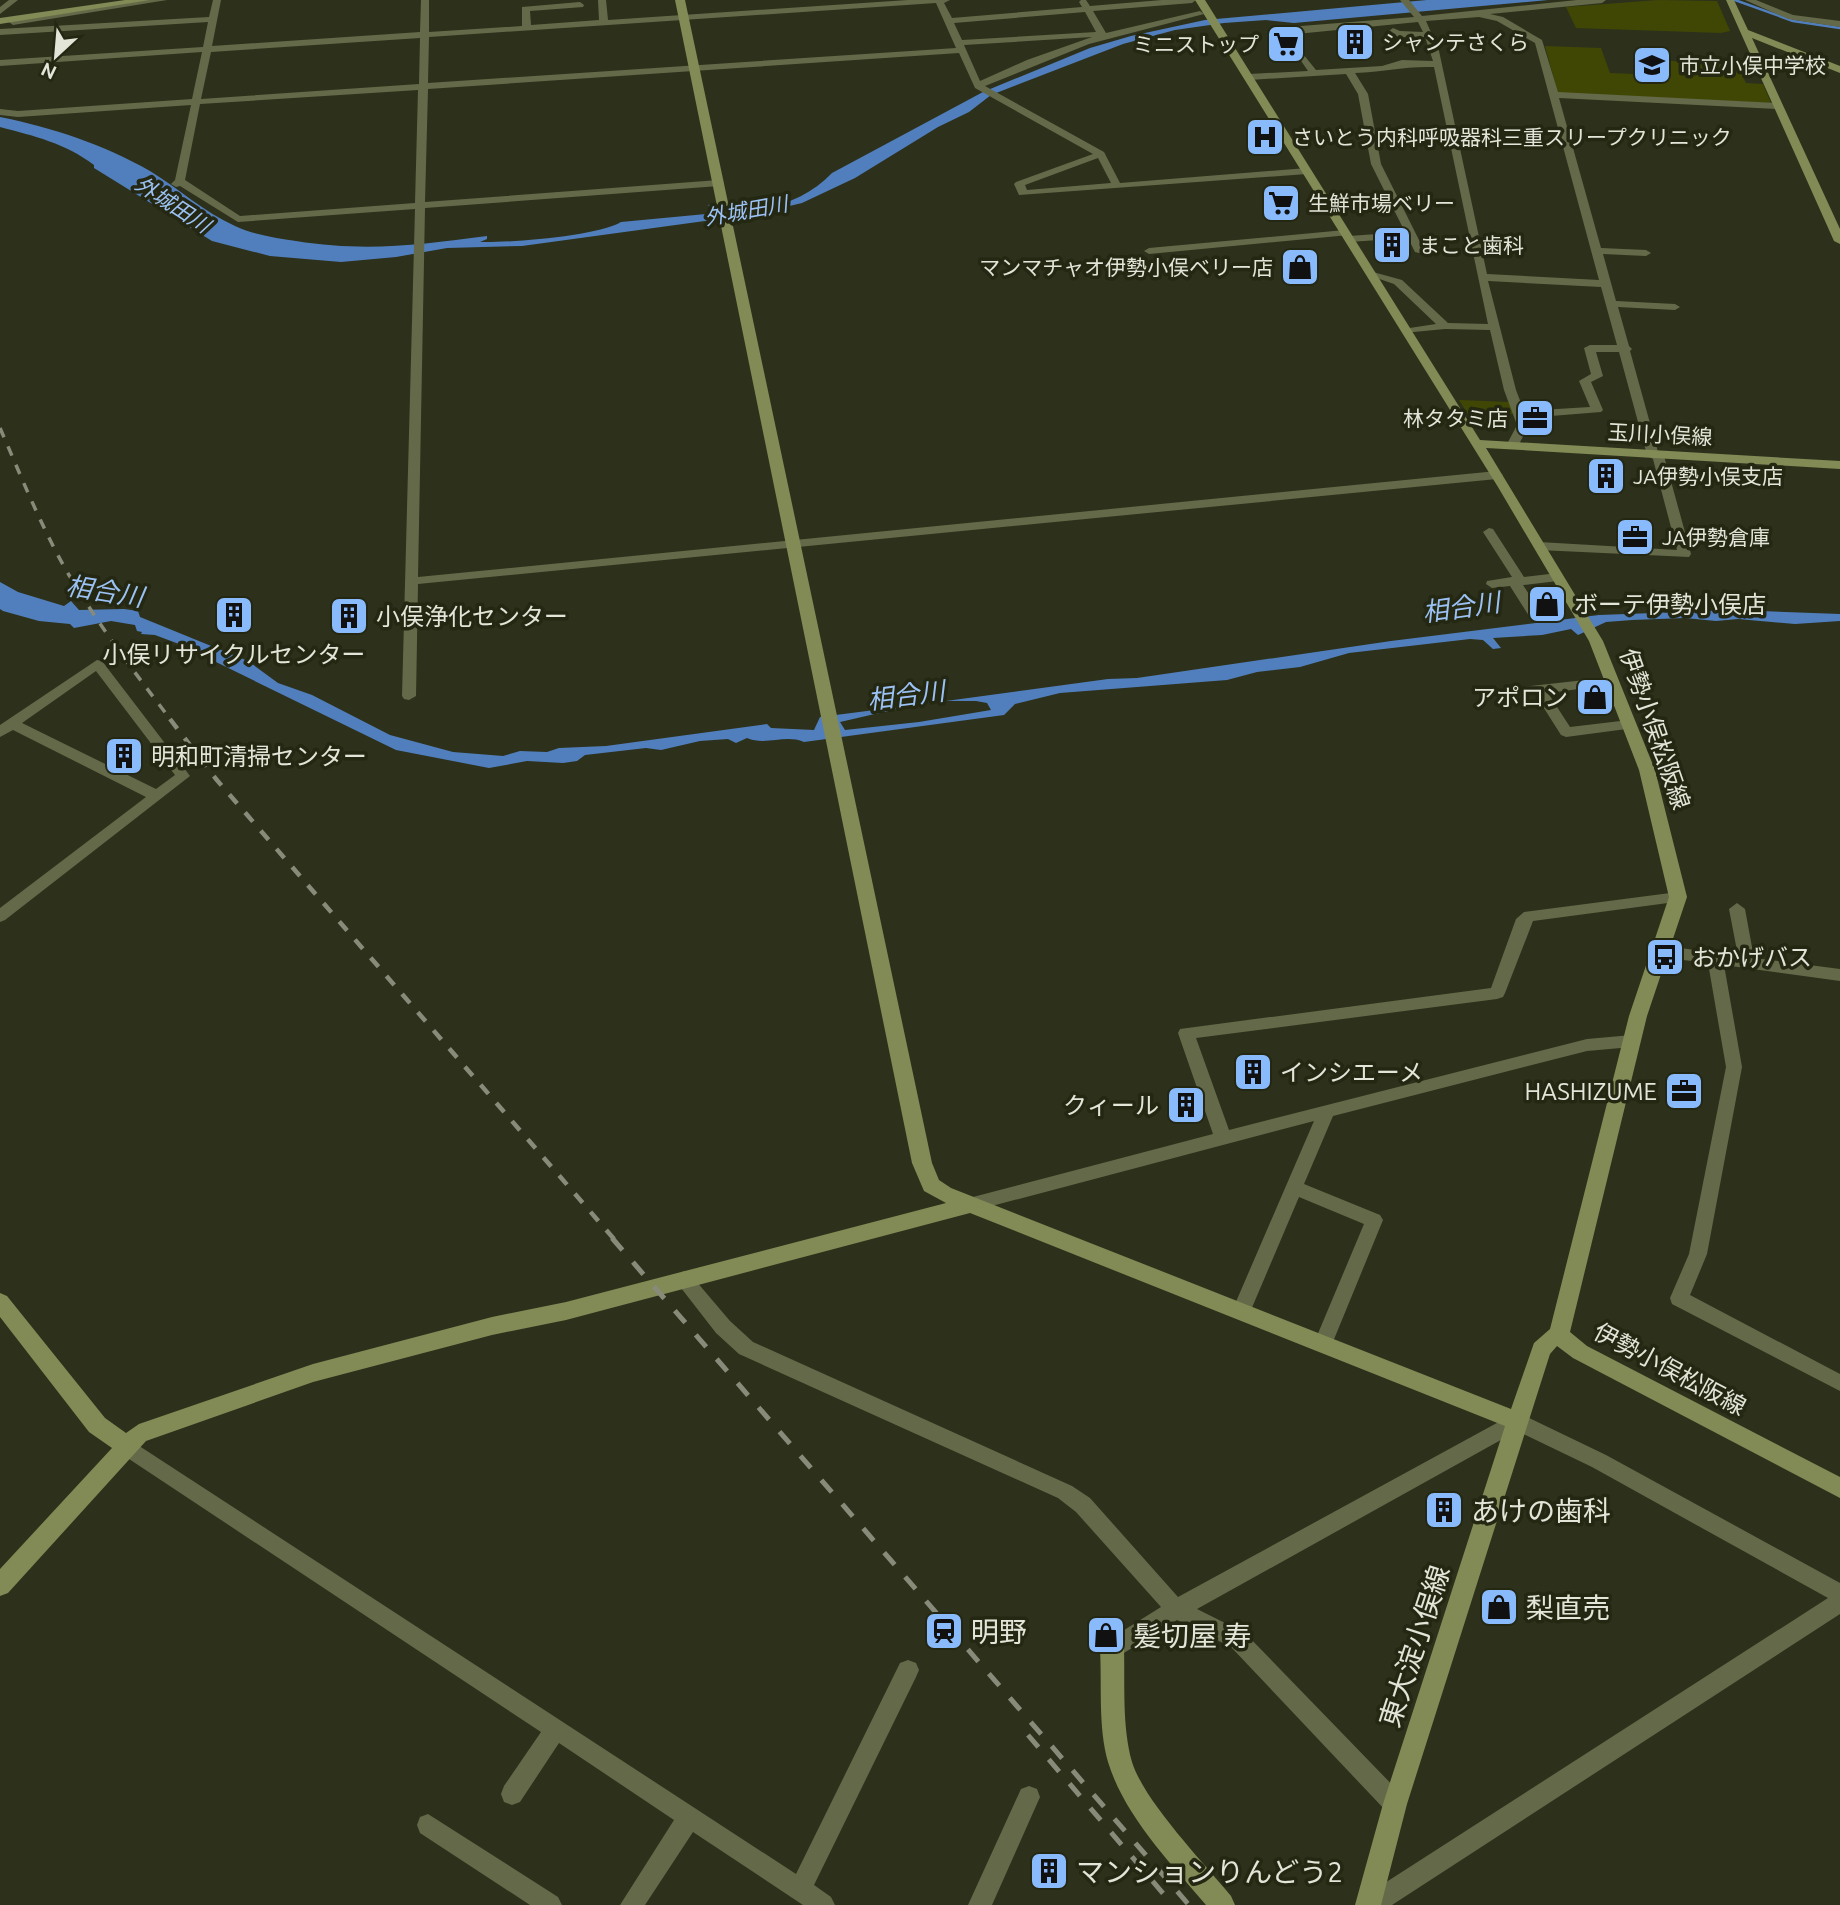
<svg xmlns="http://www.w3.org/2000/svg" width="1840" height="1905" font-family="Ubuntu,'Noto Sans JP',sans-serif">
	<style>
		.green { fill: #404705 }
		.water { fill: #517fbe }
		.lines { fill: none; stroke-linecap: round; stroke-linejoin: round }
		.stream { stroke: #517fbe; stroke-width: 2.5 }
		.street { fill: #646a49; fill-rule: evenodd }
		.secondary { fill: #828a56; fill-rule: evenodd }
		.rail-far2 { stroke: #888b7a; stroke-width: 3.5; stroke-dasharray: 10 10; stroke-linecap: butt }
		.rail-far1 { stroke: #888b7a; stroke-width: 4.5; stroke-dasharray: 12 12; stroke-linecap: butt }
		.rail { stroke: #888b7a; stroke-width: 5; stroke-dasharray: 16 16; stroke-linecap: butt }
		.labels { text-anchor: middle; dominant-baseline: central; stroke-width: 7; stroke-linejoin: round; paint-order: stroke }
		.far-poi-label { font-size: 21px; fill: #e2e5d7; stroke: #242712; text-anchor: start }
		.far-water-label { font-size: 21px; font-style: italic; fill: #9cc2f5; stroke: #242712 }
		.far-street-label { font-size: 21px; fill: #e2e5d7; stroke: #242712 }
		.poi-label { font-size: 24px; fill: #e2e5d7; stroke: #242712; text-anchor: start }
		.street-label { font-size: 24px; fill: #e2e5d7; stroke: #242712 }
		.water-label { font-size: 26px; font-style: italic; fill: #9cc2f5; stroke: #242712 }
		.near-poi-label { font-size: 28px; fill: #e2e5d7; stroke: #242712; text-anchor: start }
		.near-street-label { font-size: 28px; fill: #e2e5d7; stroke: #242712 }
	</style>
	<rect width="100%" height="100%" fill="#2d311b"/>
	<path class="green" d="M1658,0L1717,1L1730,31L1721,33L1576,28L1566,7Z
		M1545,46L1601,48L1610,73L1656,75L1650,60L1736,64L1746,83L1763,84L1771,103L1558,94Z
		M1459,400L1509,402L1514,414L1467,413Z"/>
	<path class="water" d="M1427,0H1548L1294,23L1266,20L1224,23L1175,30L1123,44L991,95L969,112L938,127L855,178L802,203L756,214L522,246L447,248L396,257L341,262L270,256L212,241L94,168V165C65,143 34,136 0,127V117C53,128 103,144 150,171C178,188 204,212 235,226C254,235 276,238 296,241C364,252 420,245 487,236V239L480,242C508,243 599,236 621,222L706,214L711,208L708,205C719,203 724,211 734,211C769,212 808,199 832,173L983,92L1090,48L1131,36L1205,20Z
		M0,582L18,592L64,606L71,601L79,610L124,609L138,611L140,617L248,661L278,683L312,695L390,735L453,752L503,756L520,751L547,752L559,748L606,746L767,724L771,728L814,730L820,717L914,705L840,722L845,730L919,722L991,710L987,703L976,701H946L1108,679L1137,678L1391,641L1599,615L1735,610L1840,614V621L1795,624L1738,619L1716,621L1685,618L1632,620L1606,622L1578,635L1571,629L1542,635L1493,638L1501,648L1493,649L1483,640L1470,639L1349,653L1300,667L1257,672L1227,680L1060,693L1015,704L1004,715L804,742C785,734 766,746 747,738L736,743L728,739L700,741L661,750L646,748L585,755L577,761L563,763L527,761L489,768L396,750L179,644L155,635L141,634L142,632L137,631L135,625L111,621L74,628L70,624L39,621L3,611L0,609Z"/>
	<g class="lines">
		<path class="stream" d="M1735,0L1793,21L1840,28"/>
		<path class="street" d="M9,0H18L0,14V7Z
			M146,0H167L13,25L9,22Z
			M213,0H221L212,46L420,32L421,0H429V32L522,26V7L580,2L584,5L583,7L530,11L531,25L599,20L598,0H606L608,20L908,0H950L944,3L952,18L1082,7L1079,2L1081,0H1086L1090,6L1162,0H1196L1192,3L1093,11L1106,33L1200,11L1204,14L1089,44L985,86L1104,152L1120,183L1307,168L1312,171L1307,174L1019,195L1014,184L1016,182L1093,154L975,88L959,53L428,89L425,202L719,180L724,183L719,186L425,208L418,577L1497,471L1503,475L1497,479L418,584L416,696L409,700L404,699L402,696L415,209L238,222L180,186L176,187L171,184L175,180L191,105L18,117L0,115V109L18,111L192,99L202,52L0,66V60L203,47L208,22L0,35V29L209,17ZM936,3L956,48L428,83L429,37ZM1085,12L1096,32L962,40L954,23ZM1092,37L1027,60L980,81L964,45ZM420,38L419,84L201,99L211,52ZM418,90L415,203L240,216L185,180L200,104ZM1098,158L1111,183L1027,190L1025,185Z
			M1400,0H1409L1422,16L1577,0H1606L1602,3L1490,14L1503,17L1542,40L1558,92L1777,103L1782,106L1777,109L1559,98L1601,248L1646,250L1651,253L1646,256L1603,254L1616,301L1675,304L1680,307L1675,310L1618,307L1629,346L1632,349L1630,351L1658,452L1664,456L1691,554L1689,557L1539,550L1533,546L1539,542L1677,550L1653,459L1647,455L1619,352H1596L1603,376L1591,382L1603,410L1601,412L1526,418L1529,425L1518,446L1516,449H1508L1506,446L1517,425L1504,390L1490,330L1445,329L1403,333V329L1436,324L1394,284L1368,275L1373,272L1402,280L1448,323L1488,324L1434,67C1405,66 1383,72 1355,73L1368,94L1381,164L1424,250L1419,253L1415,252L1408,238L1349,242L1344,239L1349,236L1405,232L1371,164L1358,94L1346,74L1249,80L1244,77L1249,74L1308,71L1295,52L1299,49L1316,70L1382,66L1402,60L1433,61L1425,37H1398L1389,31L1393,28L1400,31L1423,32L1418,22L1276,36L1272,33L1276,28L1414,17ZM1479,17L1497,21L1535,43L1599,280L1487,274L1439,51L1426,21ZM1488,281L1601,287L1617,345H1590L1584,348L1591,374L1579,381L1590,407L1524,411L1516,390Z
			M1745,0H1756L1793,15L1840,21V27L1788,19Z
			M1345,230L1350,233L1349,235L1149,254L1144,251L1149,248Z
			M1489,528L1493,529L1524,577L1558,573L1564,577L1558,581L1523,585L1541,613L1539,616H1529L1510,586L1492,588L1486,584L1487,581L1512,577L1483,532Z
			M97,660L102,661L190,776L5,920L0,922V908L146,797L13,730L0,737V725ZM96,671L175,775L156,789L22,723Z
			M1612,677L1617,678L1619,681L1617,684L1548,693L1570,727L1629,720L1636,725L1634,728L1566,737L1561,735L1535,694L1505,697L1498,693L1505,689Z
			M1678,892L1686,897L1683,901L1533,921L1505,993L1503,997L1497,999L1196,1038L1229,1130L1587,1039L1632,1035L1638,1037L1640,1041L1638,1045L1632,1047L1587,1051L1333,1116L1304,1184L1380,1215L1383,1220L1330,1349L1323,1351L1316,1349L1314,1343L1364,1224L1299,1197L1248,1317L1241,1319L1234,1317L1232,1311L1314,1121L973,1211L967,1209L964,1204L967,1199L973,1197L1213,1134L1178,1033L1180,1029L1491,988L1516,919L1524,912Z
			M1737,903L1745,909L1754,958L1840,969V981L1724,965L1742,1067L1707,1254L1690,1295L1840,1374V1391L1672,1304L1670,1298L1689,1254L1726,1067L1708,963L1659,957L1651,951L1659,945L1738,956L1729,909Z
			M684,1271L690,1274L730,1321L753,1342L1072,1486L1090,1498L1178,1597L1517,1412L1606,1455L1840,1583V1614L1392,1905H1359L1363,1897L1828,1598L1592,1467L1517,1431L1197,1609L1245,1633L1403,1796L1406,1804L1403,1812L1395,1815L1387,1812L1231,1647L1177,1620L1119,1656L1112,1659L1105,1656L1101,1649L1105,1642L1161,1607L1076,1512L1058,1498L739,1354L716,1333L678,1284L675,1279L678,1274Z
			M127,1438L796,1874L900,1663L908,1660L916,1663L919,1670L916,1677L814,1885L831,1897L835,1905H803L693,1832L645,1905H620L674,1820L559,1743L520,1802L512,1805L504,1802L501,1794L504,1786L541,1732L120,1453L117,1447L120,1441Z
			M1029,1786L1037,1789L1040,1797L992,1905H968L1021,1789Z
			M428,1814L558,1897L562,1905H530L420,1833L417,1825L420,1817Z"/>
		<path class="secondary" d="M125,0H150L0,24V18Z
			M675,0H685L932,1163L939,1180L951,1188L1511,1409L1534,1343L1550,1329L1629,1016L1669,897L1639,770L1589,641L1498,487L1195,0H1205L1480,440L1840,461V469L1486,448L1603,641L1655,770L1687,897L1647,1016L1570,1332L1587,1346L1840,1477V1498L1573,1358L1557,1346L1550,1354L1407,1804L1381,1905H1355L1383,1804L1505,1426L970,1213L566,1320L492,1335L313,1382L146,1441L8,1593L0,1596V1569L112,1448L89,1432L0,1317V1293L7,1296L105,1418L126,1433L139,1424L313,1364L492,1317L566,1302L946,1203L924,1191L912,1163Z
			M1726,0H1734L1748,30L1840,66V73L1752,38L1840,229V244L1834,241Z
			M1112,1638L1120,1641L1124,1649C1125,1686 1122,1726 1132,1762C1144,1801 1204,1863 1231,1896L1235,1905H1206C1170,1862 1125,1817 1108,1762C1098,1727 1102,1686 1100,1649L1104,1641Z"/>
		<path class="rail-far2" d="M0,428C21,476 40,524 66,570C97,623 134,672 171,720"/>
		<path class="rail-far1" d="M170,719L216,779L614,1239"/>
		<path class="rail" d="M612,1238L1189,1905
			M1028,1735L1173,1905"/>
	</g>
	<defs>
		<symbol id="building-square" viewBox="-11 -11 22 22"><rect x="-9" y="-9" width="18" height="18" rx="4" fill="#89bafc" stroke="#242712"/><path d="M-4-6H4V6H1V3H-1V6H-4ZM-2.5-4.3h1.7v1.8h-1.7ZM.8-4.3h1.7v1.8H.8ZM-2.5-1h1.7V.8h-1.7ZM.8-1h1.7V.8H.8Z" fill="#111"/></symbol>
		<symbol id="supermarket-square" viewBox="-11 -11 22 22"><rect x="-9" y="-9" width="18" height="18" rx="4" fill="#89bafc" stroke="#242712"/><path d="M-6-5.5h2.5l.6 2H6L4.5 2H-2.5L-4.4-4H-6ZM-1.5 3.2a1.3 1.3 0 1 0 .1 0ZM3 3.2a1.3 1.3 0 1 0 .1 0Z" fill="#111"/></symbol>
		<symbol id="school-square" viewBox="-11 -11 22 22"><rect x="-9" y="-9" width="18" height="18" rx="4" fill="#89bafc" stroke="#242712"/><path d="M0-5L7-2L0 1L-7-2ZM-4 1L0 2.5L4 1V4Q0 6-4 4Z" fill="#111"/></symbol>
		<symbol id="hospital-square" viewBox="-11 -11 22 22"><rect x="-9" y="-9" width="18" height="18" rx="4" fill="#89bafc" stroke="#242712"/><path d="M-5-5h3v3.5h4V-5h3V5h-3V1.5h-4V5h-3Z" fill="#111"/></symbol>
		<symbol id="shop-square" viewBox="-11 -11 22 22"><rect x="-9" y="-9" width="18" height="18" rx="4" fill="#89bafc" stroke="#242712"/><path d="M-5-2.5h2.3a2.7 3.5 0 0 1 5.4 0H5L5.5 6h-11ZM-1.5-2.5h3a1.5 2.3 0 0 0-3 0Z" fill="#111"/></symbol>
		<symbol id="office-square" viewBox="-11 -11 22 22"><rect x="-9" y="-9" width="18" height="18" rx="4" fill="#89bafc" stroke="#242712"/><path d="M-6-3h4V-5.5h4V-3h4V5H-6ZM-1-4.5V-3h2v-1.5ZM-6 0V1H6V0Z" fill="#111"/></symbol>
		<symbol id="bus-square" viewBox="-11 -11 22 22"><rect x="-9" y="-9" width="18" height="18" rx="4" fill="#89bafc" stroke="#242712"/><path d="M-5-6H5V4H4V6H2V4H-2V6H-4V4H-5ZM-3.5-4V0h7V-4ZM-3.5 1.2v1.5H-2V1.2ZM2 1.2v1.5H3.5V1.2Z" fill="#111"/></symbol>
		<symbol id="station-square" viewBox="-11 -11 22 22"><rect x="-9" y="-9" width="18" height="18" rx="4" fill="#89bafc" stroke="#242712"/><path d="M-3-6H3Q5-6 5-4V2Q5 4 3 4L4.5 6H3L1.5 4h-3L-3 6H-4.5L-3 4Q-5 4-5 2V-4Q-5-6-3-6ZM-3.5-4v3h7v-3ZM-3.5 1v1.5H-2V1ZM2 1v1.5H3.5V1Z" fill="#111"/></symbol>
	</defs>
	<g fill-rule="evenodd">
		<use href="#building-square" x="1333" y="20" width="44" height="44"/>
		<use href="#supermarket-square" x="1264" y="22" width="44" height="44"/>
		<use href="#school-square" x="1630" y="43" width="44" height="44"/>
		<use href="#hospital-square" x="1243" y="115" width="44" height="44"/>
		<use href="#supermarket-square" x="1259" y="181" width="44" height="44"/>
		<use href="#building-square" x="1370" y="223" width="44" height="44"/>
		<use href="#shop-square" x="1278" y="245" width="44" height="44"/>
		<use href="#office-square" x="1513" y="396" width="44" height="44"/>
		<use href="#building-square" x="1584" y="454" width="44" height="44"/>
		<use href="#office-square" x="1613" y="515" width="44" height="44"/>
		<use href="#shop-square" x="1525" y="582" width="44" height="44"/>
		<use href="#building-square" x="212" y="593" width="44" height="44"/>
		<use href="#building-square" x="327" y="594" width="44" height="44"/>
		<use href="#shop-square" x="1573" y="675" width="44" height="44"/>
		<use href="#building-square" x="102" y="734" width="44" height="44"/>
		<use href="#bus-square" x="1643" y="935" width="44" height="44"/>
		<use href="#building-square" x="1231" y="1050" width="44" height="44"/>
		<use href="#office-square" x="1662" y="1069" width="44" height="44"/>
		<use href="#building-square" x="1164" y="1083" width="44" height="44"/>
		<use href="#building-square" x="1422" y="1488" width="44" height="44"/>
		<use href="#shop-square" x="1477" y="1585" width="44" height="44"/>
		<use href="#station-square" x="922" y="1609" width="44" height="44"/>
		<use href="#shop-square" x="1084" y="1613" width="44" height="44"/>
		<use href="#building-square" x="1027" y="1849" width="44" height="44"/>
	</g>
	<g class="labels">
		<g class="far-poi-label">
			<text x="1382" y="42">シャンテさくら</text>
			<text x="1259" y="44" text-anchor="end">ミニストップ</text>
			<text x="1679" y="65">市立小俣中学校</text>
			<text x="1292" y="137">さいとう内科呼吸器科三重スリープクリニック</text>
			<text x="1308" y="203">生鮮市場ベリー</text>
			<text x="1419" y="245">まこと歯科</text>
			<text x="1273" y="267" text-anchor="end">マンマチャオ伊勢小俣ベリー店</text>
			<text x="1508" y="418" text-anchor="end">林タタミ店</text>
			<text x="1633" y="476">JA伊勢小俣支店</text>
			<text x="1662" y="537">JA伊勢倉庫</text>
		</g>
		<g class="far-water-label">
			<text transform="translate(173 204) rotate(33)">外城田川</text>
			<text transform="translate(746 210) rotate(-10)">外城田川</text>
		</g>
		<g class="far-street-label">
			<text transform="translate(1660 434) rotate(3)">玉川小俣線</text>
		</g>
		<g class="poi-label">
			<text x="1574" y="604">ボーテ伊勢小俣店</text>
			<text x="376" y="616">小俣浄化センター</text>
			<text x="234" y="654" text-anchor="middle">小俣リサイクルセンター</text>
			<text x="1568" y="697" text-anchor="end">アポロン</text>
			<text x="151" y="756">明和町清掃センター</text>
			<text x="1692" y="957">おかげバス</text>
			<text x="1280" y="1072">インシエーメ</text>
			<text x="1657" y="1091" text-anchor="end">HASHIZUME</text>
			<text x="1159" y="1105" text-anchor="end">クィール</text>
		</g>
		<g class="street-label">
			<text transform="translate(1655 729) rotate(71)">伊勢小俣松阪線</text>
			<text transform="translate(1670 1369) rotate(28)">伊勢小俣松阪線</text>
		</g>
		<g class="water-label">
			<text transform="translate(105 591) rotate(9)">相合川</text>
			<text transform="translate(1461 607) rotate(-8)">相合川</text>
			<text transform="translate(906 695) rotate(-7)">相合川</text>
		</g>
		<g class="near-poi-label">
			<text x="1471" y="1510">あけの歯科</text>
			<text x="1526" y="1607">梨直売</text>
			<text x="971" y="1631">明野</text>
			<text x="1133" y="1635">髪切屋 寿</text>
			<text x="1076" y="1871">マンションりんどう2</text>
		</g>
		<g class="near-street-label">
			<text transform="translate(1414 1646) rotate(-72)">東大淀小俣線</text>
		</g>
	</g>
	<g transform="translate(56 56) rotate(206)" stroke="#242712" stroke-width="5" paint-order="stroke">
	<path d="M0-5L12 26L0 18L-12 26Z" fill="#e2e5d7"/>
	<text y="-10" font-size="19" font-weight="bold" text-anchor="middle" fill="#e2e5d7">N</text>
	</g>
</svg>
